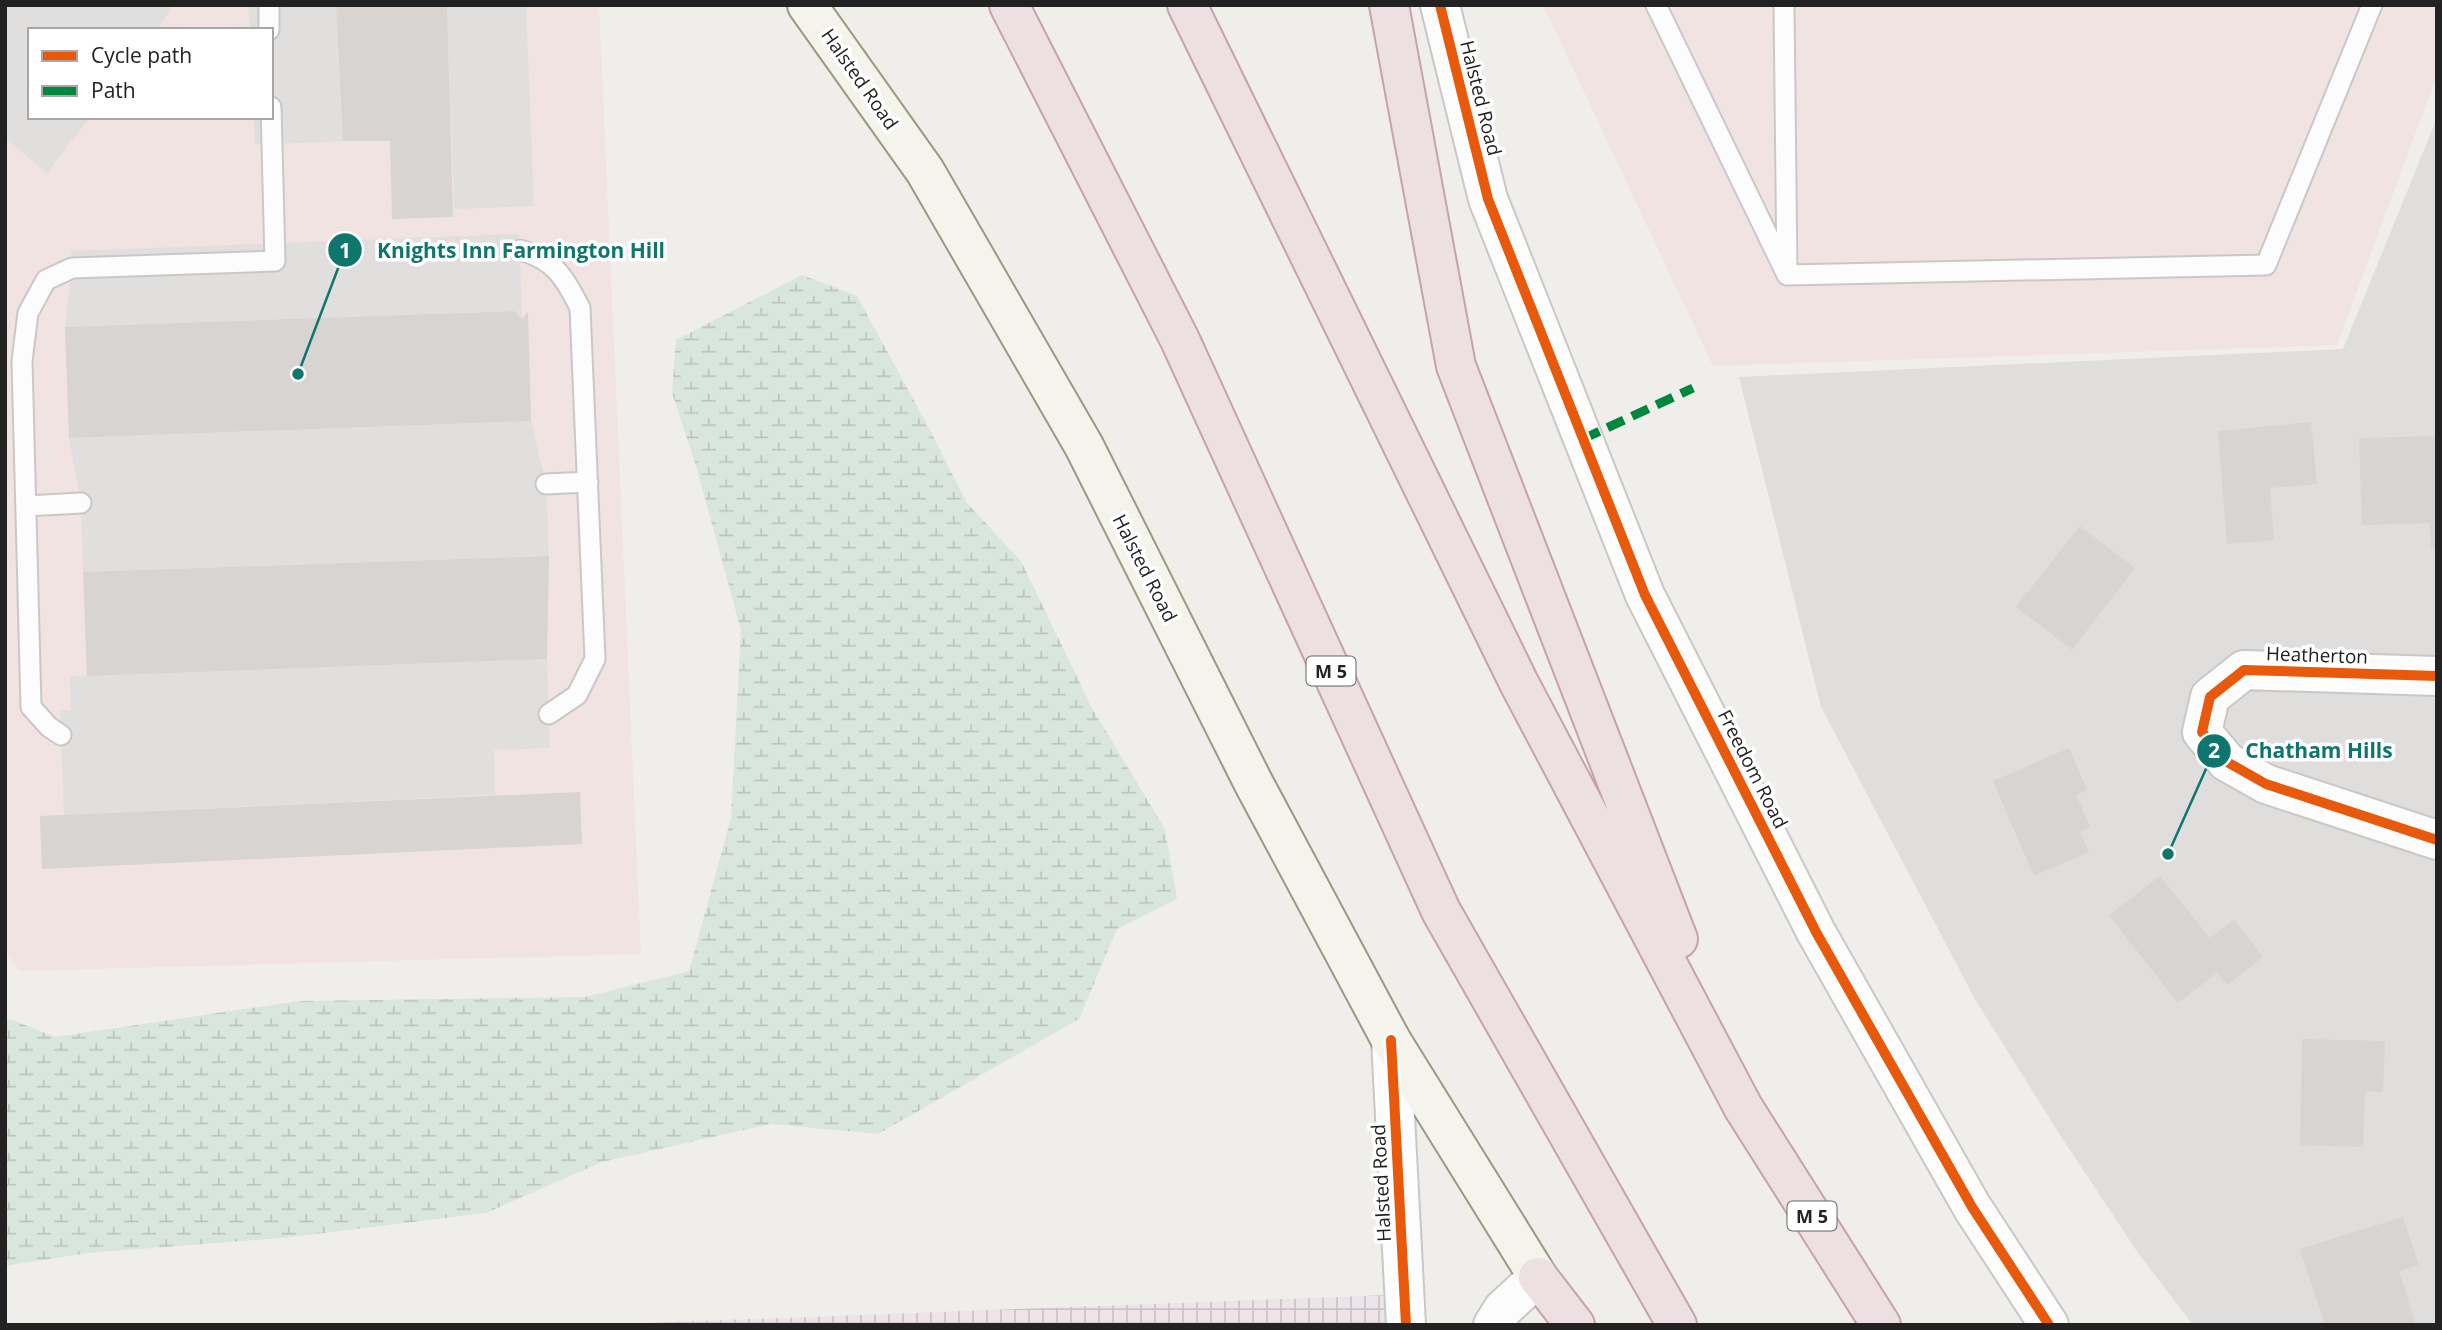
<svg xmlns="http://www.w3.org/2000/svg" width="2442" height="1330" font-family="'Open Sans',sans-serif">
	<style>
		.residential { fill: #dfdedc }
		.commercial { fill: #f1e3e1; fill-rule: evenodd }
		.industrial { fill: url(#industrial-grid) }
		.wetland { fill: url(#wetland-marsh) }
		.parking { fill: #e0dfde }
		.building { fill: #d7d4d2 }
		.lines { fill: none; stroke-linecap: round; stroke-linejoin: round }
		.service-casing { stroke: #c9c8c7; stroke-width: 23 }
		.minor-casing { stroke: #c9c8c7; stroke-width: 42 }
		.tertiary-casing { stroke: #c9c8c7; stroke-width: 42 }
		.secondary-casing { stroke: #999a82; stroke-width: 42 }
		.motorway-casing { stroke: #c5a2ac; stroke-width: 42 }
		.service { stroke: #fdfcfc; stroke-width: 19 }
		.minor { stroke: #fdfcfc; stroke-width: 38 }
		.tertiary { stroke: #fdfcfc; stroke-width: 38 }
		.secondary { stroke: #f4f4ed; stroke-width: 38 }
		.motorway { stroke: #ece0e2; stroke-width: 38 }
		.quiet { stroke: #00873e; stroke-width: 9; stroke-dasharray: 18 9; stroke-linecap: butt }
		.cycleway-casing { stroke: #fff; stroke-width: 15 }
		.cycleway { stroke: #e8590c; stroke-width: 10 }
		.labels { text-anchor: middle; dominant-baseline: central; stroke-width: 7; stroke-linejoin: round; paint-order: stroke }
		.shield { fill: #fff; stroke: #646464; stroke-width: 2 }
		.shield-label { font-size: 18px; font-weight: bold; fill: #222 }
		.street-label { font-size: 19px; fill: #222; stroke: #fff }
		.leader { fill: none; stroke: #0f766e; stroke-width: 2.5 }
		.callout-dot { fill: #0f766e; stroke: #fff; stroke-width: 2.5 }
		.mark-label { font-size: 21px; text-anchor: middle; font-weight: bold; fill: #fff }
		.callout-label { font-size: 21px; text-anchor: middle; font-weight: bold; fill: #0f766e; stroke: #fff; stroke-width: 7; stroke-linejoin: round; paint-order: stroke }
	</style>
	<defs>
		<pattern id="industrial-grid" width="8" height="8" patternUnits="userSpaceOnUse" patternTransform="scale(1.75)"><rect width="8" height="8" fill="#ede4e9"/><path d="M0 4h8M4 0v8" fill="none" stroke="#cbc3c8"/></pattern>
		<pattern id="wetland-marsh" width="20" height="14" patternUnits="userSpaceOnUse" patternTransform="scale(1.75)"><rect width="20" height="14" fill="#d9e6de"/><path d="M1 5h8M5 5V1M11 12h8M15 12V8" fill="none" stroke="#bac5be"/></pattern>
	</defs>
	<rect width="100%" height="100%" fill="#f0eeeb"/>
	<path class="residential" d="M2437,118V1325H2193L2138,1253L2060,1135L1976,1001L1821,707L1739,377L2343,349Z"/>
	<path class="commercial" d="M5,5H599L641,954L20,971L5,953ZM30,30H271V117H30Z
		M1543,5H2437V75L2337,345L1713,366Z"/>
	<path class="industrial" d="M1390,1295L1392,1325H594Z"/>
	<path class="wetland" d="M802,275L857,296L929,428L967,503L1021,561L1092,708L1165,829L1177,899L1117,929L1079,1019L878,1134L771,1124L602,1162L486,1213L283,1238L88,1253L5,1266V1017L55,1037L299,1001L585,997L689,971L731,818L741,630L696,466L672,393L676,340Z"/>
	<path class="parking" d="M5,5H174L156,30H30V117H90L47,173L5,138Z
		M248,5H336L343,141L255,145L254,117H271V30H250Z
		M447,5H526L534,206L454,209Z
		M519,234L522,319L513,311L65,327L72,269L71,251Z
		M531,421L546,484L549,556L83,572L81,503L69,438Z
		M547,659L550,748L494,750L495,795L64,815L60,710H71L70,676Z"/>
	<path class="building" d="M336,5H447L453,217L392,219L390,141H343Z
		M514,311L522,319L528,312L531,421L69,438L65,327Z
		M2311,422L2317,484L2270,488L2274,540L2227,544L2218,431Z
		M2437,436V549H2431L2430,523L2362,525L2359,438Z
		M2080,526L2135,568L2072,650L2016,607Z
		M549,556L547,659L87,676L83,572Z
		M2069,748L2087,790L2076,795L2090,827L2080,832L2089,852L2034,876L1993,781Z
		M580,792L582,844L42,869L40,816Z
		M2160,876L2210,938L2234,920L2263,957L2227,985L2217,973L2178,1003L2109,915Z
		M2302,1039L2385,1041L2383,1092L2365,1091L2363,1147L2300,1145Z
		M2403,1217L2419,1265L2399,1271L2416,1325H2325L2300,1249Z"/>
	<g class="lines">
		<defs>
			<path id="service" d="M269,5V30
				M1656,5L1787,275L1784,5
				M520,250C554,259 565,278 580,308L595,659L577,695L549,714
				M1787,275L2266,265L2372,5
				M546,484L588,482
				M26,506L81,503
				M61,735L49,727L31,707L22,361L28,313L46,280L72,268L275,261L271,107"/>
			<path id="minor" d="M2437,676L2244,670L2210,697L2202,732L2227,762L2266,784L2437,840"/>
			<path id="tertiary" d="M1440,5L1488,199L1645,595L1816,932L1972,1207L2049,1325
				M1391,1040L1406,1325
				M1493,1325L1503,1309L1538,1277"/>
			<path id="secondary" d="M807,5L925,171L1084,446L1253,782L1391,1040L1538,1277"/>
			<path id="motorway" d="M1009,5L1180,340L1441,911L1677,1325
				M1187,5L1519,683L1743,1107L1881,1325
				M1389,5L1456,366L1678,939
				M1538,1277L1575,1325"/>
		</defs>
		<use href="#service" class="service-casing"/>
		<use href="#minor" class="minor-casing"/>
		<use href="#tertiary" class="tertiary-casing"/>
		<use href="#secondary" class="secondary-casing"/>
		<use href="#motorway" class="motorway-casing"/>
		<use href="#service" class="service"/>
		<use href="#minor" class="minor"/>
		<use href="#tertiary" class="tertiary"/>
		<use href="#secondary" class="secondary"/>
		<use href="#motorway" class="motorway"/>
		<path class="quiet" d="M1583,439L1693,388"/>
		<defs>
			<path id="cycleway" d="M1440,5L1488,199L1645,595L1816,932L1972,1207L2049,1325
				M2437,676L2244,670L2210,697L2202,732L2227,762L2266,784L2437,840
				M1391,1040L1406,1325"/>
		</defs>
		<use href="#cycleway" class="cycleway-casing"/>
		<use href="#cycleway" class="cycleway"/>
	</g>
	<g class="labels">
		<g class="shield">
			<rect x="1306.5" y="656.5" width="49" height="29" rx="5"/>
			<rect x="1787.5" y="1201.5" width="49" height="29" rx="5"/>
		</g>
		<g class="shield-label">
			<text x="1331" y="671">M 5</text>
			<text x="1812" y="1216">M 5</text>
		</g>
		<g class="street-label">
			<text transform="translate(860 79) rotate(55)">Halsted Road</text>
			<text transform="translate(1481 98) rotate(76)">Halsted Road</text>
			<text transform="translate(1145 568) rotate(63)">Halsted Road</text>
			<text transform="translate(2317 655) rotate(2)">Heatherton</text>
			<text transform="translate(1753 769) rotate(63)">Freedom Road</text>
			<text transform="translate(1381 1183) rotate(-93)">Halsted Road</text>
		</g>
	</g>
	<path class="leader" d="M298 374L345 250M2168 854L2214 751"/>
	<g class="callout-dot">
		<circle cx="298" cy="374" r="7"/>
		<circle cx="2168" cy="854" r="7"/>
		<circle cx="345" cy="250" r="18"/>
		<circle cx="2214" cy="751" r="18"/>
	</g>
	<g class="mark-label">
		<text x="345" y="258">1</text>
		<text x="2214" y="758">2</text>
	</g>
	<g class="callout-label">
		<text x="521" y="258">Knights Inn Farmington Hill</text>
		<text x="2319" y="758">Chatham Hills</text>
	</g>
	<rect width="2442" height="1330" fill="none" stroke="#222222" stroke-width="14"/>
	<rect x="28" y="28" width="245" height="91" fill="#ffffff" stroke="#a7a7a7" stroke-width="2"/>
	<rect x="42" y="51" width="35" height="10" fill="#e8590c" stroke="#a7a7a7" stroke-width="2"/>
	<text x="91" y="63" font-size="21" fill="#222222">Cycle path</text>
	<rect x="42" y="86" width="35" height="10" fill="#00873e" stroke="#a7a7a7" stroke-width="2"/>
	<text x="91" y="98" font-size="21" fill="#222222">Path</text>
</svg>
